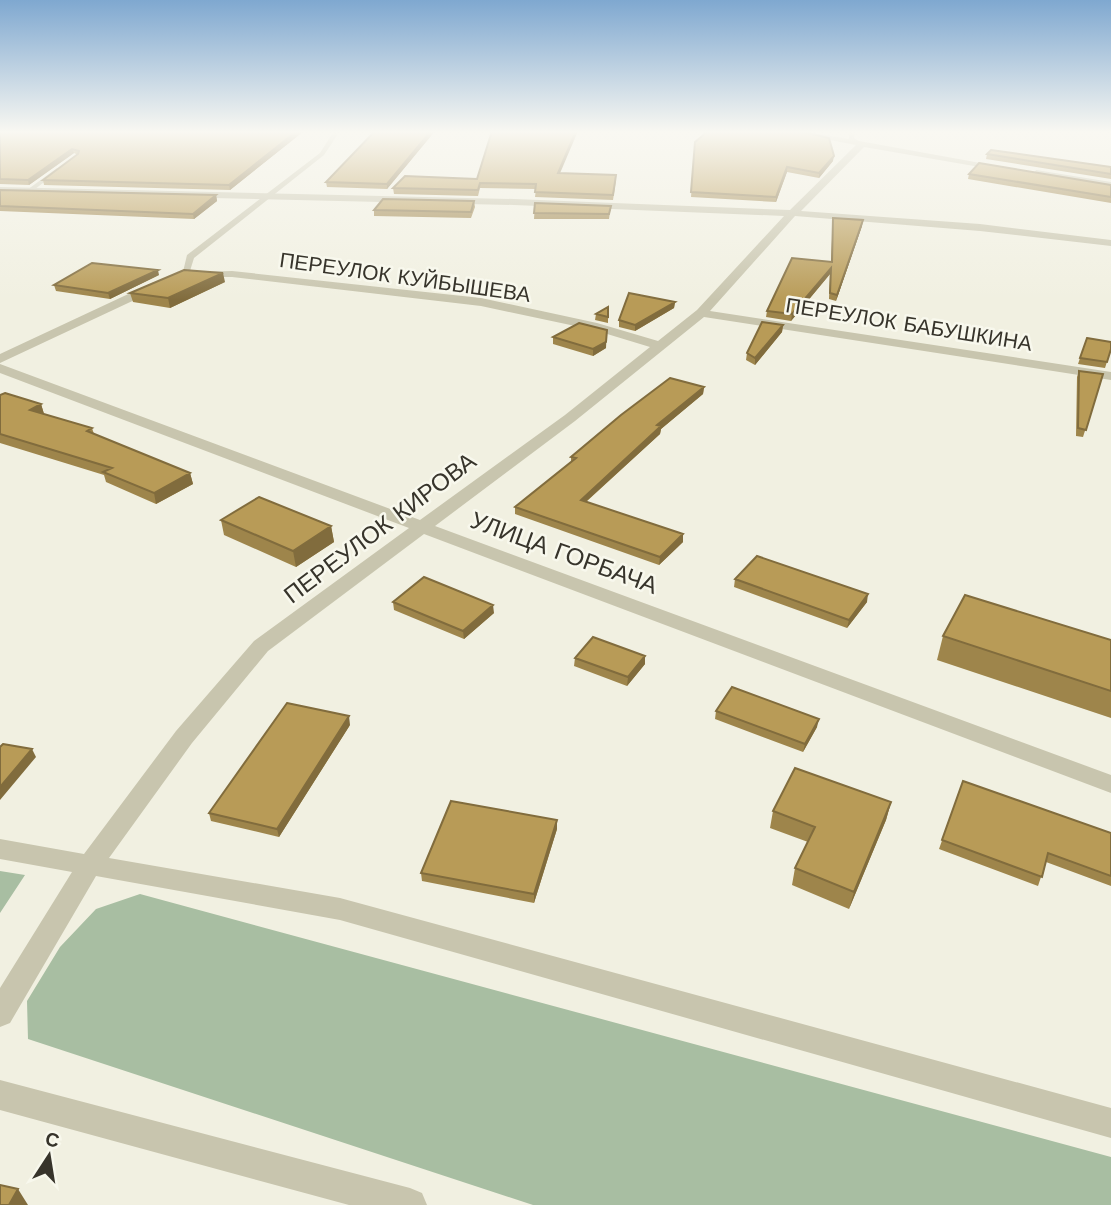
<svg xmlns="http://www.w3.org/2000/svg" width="1111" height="1205" font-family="'Work Sans',sans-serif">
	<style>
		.green { fill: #a8bea2 }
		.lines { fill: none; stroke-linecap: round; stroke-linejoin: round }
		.service { fill: #c8c5ae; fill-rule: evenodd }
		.minor { fill: #c8c5ae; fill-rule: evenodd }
		.wall { fill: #9e854b }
		.shaded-wall { fill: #816c3d }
		.building { fill: #b89b57; stroke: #816c3d; stroke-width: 2 }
		.labels { text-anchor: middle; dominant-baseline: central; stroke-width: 5; stroke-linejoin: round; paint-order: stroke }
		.far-street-label { font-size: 21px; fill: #37342b; stroke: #f8f8ed }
		.street-label { font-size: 24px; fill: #37342b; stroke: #f8f8ed }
	</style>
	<rect width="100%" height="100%" fill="#f1f0e1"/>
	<path class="green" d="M0,871L25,875L0,913Z
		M140,894L1111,1157V1205H533L28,1039L27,1001L60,947L96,909Z"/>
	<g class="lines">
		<path class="service" d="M334,131H340L324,155L194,258L189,274L182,276L187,255L320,153Z
			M849,131H855L854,138L863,144V146L849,140Z
			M57,168L59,171L31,192H27V190Z"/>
		<path class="minor" d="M784,131H804L1008,168L1003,171L864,147L801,211L980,224L1111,240V246L980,231L795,216L710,311L1111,372V380L704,317L575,421L435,526L1111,775V793L424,534L268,651L192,743L109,858L340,898L1111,1108V1138L340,920L96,876L10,1023L0,1027V988L72,872L0,859V839L84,854L176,731L254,641L409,528L0,373V364L420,520L565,415L650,347L594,330L481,306L232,277H199L195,276V272L232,271L481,298L597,323L658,341L697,310L784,216L514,205L0,193V187L514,199L790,210L856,145Z
			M1036,170L1111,182V188L1033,175Z
			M154,282L158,283V289L0,363V354Z
			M0,1080L410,1188L422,1193L427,1205H349L0,1110Z"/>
	</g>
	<path class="wall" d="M0,131H304L230,190L44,185L43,180L78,155L74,153L29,185L0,184Z
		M435,131L387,189L327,187L326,182Z
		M695,142L833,161L819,178L787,172L776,202L691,197Z
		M987,154L1111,167V179L986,159Z
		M560,174L616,180L613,200L535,197L536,189L480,188L478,196L394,194L393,188L477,179Z
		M969,174L1111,185V203L968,179Z
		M0,190L216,195L217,201L194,219L0,211Z
		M474,201L475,207L471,218L374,216V210Z
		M535,203L611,206L610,212L609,219H534Z
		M833,218L862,226L836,301L829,299L830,274L791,321L766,317L767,311L831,262Z
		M159,275L110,299L56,291L54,285Z
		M225,282L170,308L133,302L130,293Z
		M675,302L674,308L635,331L619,327V320Z
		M608,307V323L595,320L596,314Z
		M783,325L782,332L755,365L746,360L747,353Z
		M607,330L606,348L593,356L553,344V337Z
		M1111,349L1105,368L1078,364L1080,358Z
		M1079,371L1103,374L1083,437L1076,436L1077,377Z
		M704,387L703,394L661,429L660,434L586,502L683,534V542L659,565L515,514V507L571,462V457Z
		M0,395L41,404L44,414L92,428L94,434L190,473L193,484L156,504L106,482L104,475L0,443Z
		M221,520L331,526L334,542L296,567L224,535Z
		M735,579L867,602L847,628L734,587Z
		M393,602L494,613L464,639L394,610Z
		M943,636L1111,640V718L937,660Z
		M575,658L645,664L627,686L574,666Z
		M716,711L817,727L803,752L715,719Z
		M350,725L279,837L211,821L209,813Z
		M963,781L1111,833V886L1046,862L1038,886L939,849Z
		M891,802L886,820L849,909L792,885L795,868L808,842L770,828L773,811Z
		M557,829L534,903L422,881L421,873Z"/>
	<path class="shaded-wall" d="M297,131H304L230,190L229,185Z
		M431,131H435L387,189V184Z
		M576,131H578L558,178V173Z
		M72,149L74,153L29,185L28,180Z
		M834,156L833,161L819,178V173Z
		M787,167V172L776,202V197Z
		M216,195L217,201L194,219L193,214Z
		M863,220L862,226L836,301L837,295Z
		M831,268L830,274L791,321L792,314Z
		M158,270L159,275L110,299L108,293Z
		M223,273L225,282L170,308L168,298Z
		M675,302L674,308L635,331V325Z
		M783,325L782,332L755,365V358Z
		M606,342V348L593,356V349Z
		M704,387L703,394L661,429L660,434L580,507L581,500L657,425Z
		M41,404L44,414L30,410Z
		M190,473L193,484L156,504L154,493Z
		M331,526L334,542L296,567L293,551Z
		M683,534V542L659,565L660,557Z
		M868,594L867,602L847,628L849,620Z
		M493,605L494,613L464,639L463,631Z
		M645,656V664L627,686L628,677Z
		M349,716L350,725L279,837L277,829Z
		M819,719L817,727L803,752L805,744Z
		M32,749L36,757L0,800V787Z
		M891,802L886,820L849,909L854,892Z
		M557,820V829L534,903V894Z
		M18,1189L28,1205H9Z"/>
	<path class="building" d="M0,131H297L229,185L43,180L78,154L79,151L72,149L28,180L0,179Z
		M375,131H431L387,184L326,182Z
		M492,131H576L558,173L616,175L613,195L535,192L536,184L480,183L478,190L393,188L405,176L477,179Z
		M708,131H799L829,138L834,156L819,173L787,167L776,197L691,192L695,142Z
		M991,150L1111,167V174L987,154Z
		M979,163L1111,185V197L969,174Z
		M0,190L216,195L193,214L0,206Z
		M383,199L474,201L471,212L374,210Z
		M535,203L611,206L609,214L534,213Z
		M833,218L863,220L837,295L830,293L831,268L792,314L767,311L792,258L832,262Z
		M92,263L158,270L108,293L54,285Z
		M184,270L223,273L168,298L130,293Z
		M629,293L675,302L635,325L619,320Z
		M608,307V317L596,314Z
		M762,322L783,325L755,358L747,353Z
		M579,323L607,330L606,342L593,349L553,337Z
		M1087,338L1111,342V349L1107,362L1080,358Z
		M1079,371L1103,374L1086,430L1078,428Z
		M670,378L704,387L657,425L661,426L581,500L683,534L660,557L515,507L576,458L571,457L621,415Z
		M5,393L41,404L30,410L92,428L87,431L190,473L154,493L103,472L112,468L0,434V395Z
		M259,497L331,526L293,551L221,520Z
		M757,556L868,594L849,620L735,579Z
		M424,577L493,605L463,631L393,602Z
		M965,595L1111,640V691L943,636Z
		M593,637L645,656L628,677L575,658Z
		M732,687L819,719L805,744L716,711Z
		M287,703L349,716L277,829L209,813Z
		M3,744L32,749L0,787V747Z
		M795,768L891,802L854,892L795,868L815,827L773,811Z
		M963,781L1111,833V876L1048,853L1042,877L942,840Z
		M451,801L557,820L534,894L421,873Z
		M0,1185L18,1189L9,1205H0Z"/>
	<linearGradient id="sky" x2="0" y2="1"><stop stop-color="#7fa8d0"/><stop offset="0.44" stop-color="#f9f8f2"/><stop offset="1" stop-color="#f9f8f2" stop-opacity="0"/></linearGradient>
	<rect width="1111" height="300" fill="url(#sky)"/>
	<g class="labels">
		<g class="far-street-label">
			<text transform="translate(405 277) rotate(8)">ПЕРЕУЛОК КУЙБЫШЕВА</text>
			<text transform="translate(909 324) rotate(9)">ПЕРЕУЛОК БАБУШКИНА</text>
		</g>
		<g class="street-label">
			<text transform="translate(380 528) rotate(-37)">ПЕРЕУЛОК КИРОВА</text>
			<text transform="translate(564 553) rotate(20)">УЛИЦА ГОРБАЧА</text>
		</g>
	</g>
	<g transform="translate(49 1156) rotate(12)" stroke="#f8f8ed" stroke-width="5" paint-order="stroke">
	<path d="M0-5L12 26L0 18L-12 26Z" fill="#37342b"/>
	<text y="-10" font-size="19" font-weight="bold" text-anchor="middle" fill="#37342b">С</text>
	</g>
</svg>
